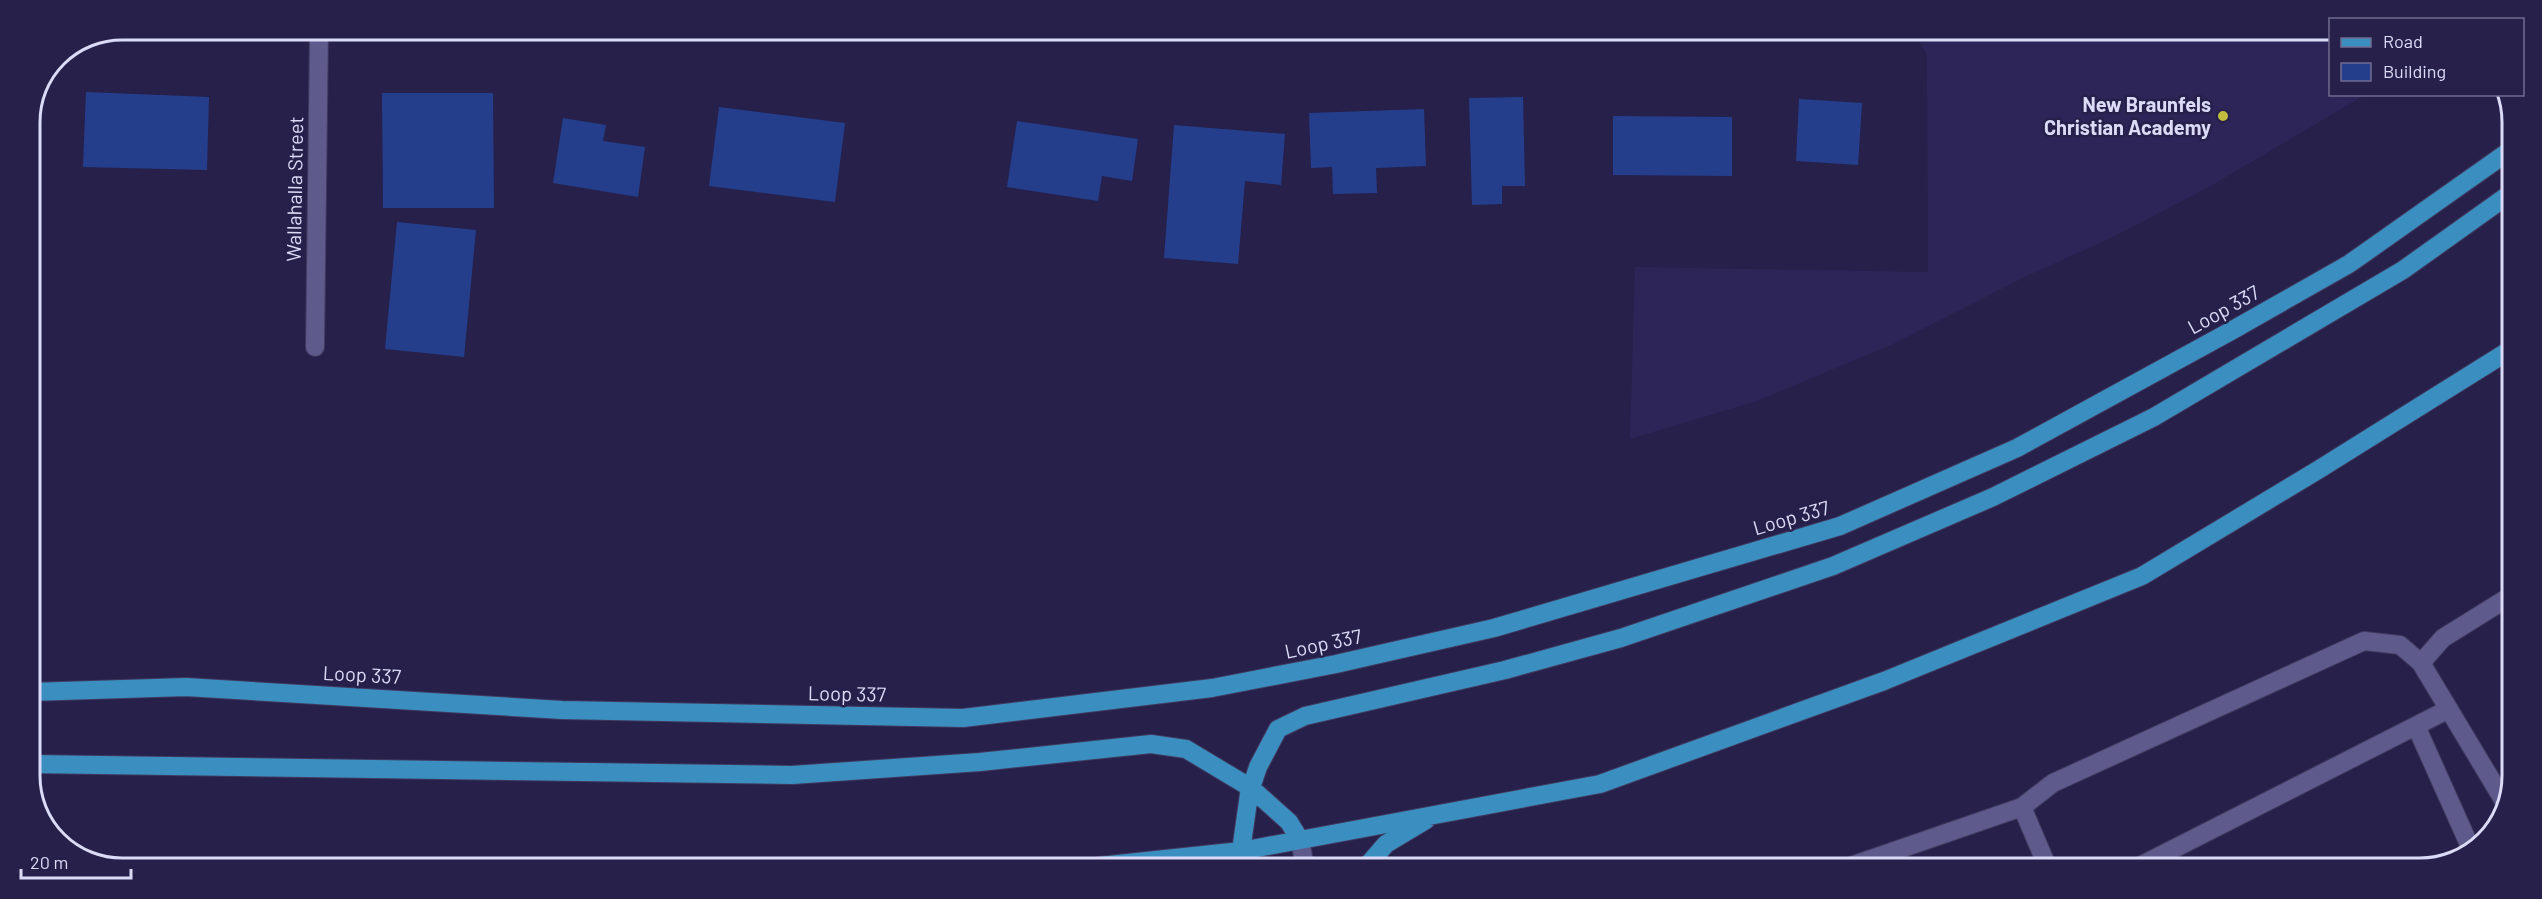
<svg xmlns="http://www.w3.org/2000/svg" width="2542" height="899" font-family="Barlow,sans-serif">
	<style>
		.built { fill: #2d2557 }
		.building { fill: #253e8c }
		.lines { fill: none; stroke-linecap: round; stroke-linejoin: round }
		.minor-casing { stroke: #413a5f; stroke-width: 20 }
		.major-casing { stroke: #413a5f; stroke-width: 20 }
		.minor { stroke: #5e5a8b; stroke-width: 18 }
		.major { stroke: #3a8fc0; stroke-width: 18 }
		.poi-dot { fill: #c2bd3f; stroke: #26204b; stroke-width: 2 }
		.labels { text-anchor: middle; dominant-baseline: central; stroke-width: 5; stroke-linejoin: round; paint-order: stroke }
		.poi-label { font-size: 20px; font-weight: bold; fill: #dcdbf7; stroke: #26204b; text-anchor: end }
		.street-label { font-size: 20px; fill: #dcdbf7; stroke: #26204b }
		.rim { fill: none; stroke: #dcdbf7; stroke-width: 3 }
	</style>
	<rect width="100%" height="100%" fill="#26204b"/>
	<path class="built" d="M1915,34L2330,35V94L2365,95L2209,187L2113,237L2029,275L1891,345L1757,401L1630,439L1635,267L1928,272L1927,55Z"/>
	<path class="building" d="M86,92L209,97L207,170L83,167Z
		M382,93H493L494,208H383Z
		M1523,97L1525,186H1502V204L1472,205L1469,98Z
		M1799,99L1862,103L1858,165L1796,161Z
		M719,107L845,123L835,202L709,186Z
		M1424,109L1426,166L1376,168L1377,193L1333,194L1332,167L1311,168L1309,113Z
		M1613,116L1732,117V176L1613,175Z
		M563,118L606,125L603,141L645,147L638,197L553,183Z
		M1017,121L1138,139L1132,181L1102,176L1098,201L1007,187Z
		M1174,125L1285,134L1281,185L1245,181L1238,264L1164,258Z
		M397,222L476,230L464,357L385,349Z"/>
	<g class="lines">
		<defs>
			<path id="minor" d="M315,347L319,30
				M2421,663L2443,638L2509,597
				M2416,726L2472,851
				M2022,807L2053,783L2364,641L2400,645L2421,663L2507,806
				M1300,840L1305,867
				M1241,851L1247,867
				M1845,868L2022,807L2048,868
				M2136,868L2449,709"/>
			<path id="major" d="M30,692L186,687L562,710L963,718L1212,688L1336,664L1494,628L1840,526L2017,448L2231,331L2349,264L2512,149
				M30,764L792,775L980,762L1151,744L1186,749L1251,788L1289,822L1300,840
				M1241,851L1249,794L1258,767L1278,729L1305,716L1505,670L1621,638L1833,566L1993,497L2154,417L2403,270L2511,193
				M1099,866L1241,851L1600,784L1884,681L2142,576L2318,470L2510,350
				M1366,867L1386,844L1426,820"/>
		</defs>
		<use href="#minor" class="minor-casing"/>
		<use href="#major" class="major-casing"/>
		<use href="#minor" class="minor"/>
		<use href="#major" class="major"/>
	</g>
	<circle class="poi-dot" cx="2223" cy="116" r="6"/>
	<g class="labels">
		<g class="poi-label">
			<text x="2211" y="104">New Braunfels<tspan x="2211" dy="23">Christian Academy</tspan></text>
		</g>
		<g class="street-label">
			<text transform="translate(294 189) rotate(-89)">Wallahalla Street</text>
			<text transform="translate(2223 309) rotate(-29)">Loop 337</text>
			<text transform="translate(1791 517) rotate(-16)">Loop 337</text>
			<text transform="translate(1323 643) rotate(-12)">Loop 337</text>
			<text transform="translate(362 674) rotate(3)">Loop 337</text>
			<text transform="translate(847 693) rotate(1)">Loop 337</text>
		</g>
	</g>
	<path d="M0 0H2542V899H0ZM122 40H2420A82 82 0 0 1 2502 122V776A82 82 0 0 1 2420 858H122A82 82 0 0 1 40 776V122A82 82 0 0 1 122 40Z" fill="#26204b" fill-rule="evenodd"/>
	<path class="rim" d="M122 40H2420A82 82 0 0 1 2502 122V776A82 82 0 0 1 2420 858H122A82 82 0 0 1 40 776V122A82 82 0 0 1 122 40Z"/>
	<rect x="2329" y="18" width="195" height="78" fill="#26204b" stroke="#6f6b90" stroke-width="1.5"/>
	<rect x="2341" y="38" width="30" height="9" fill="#3a8fc0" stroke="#6f6b90" stroke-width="1.5"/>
	<text x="2383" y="48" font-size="18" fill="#dcdbf7">Road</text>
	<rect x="2341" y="63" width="30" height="18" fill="#253e8c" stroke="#6f6b90" stroke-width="1.5"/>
	<text x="2383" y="78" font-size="18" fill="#dcdbf7">Building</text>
	<path d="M21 869v9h110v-9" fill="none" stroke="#dcdbf7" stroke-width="3"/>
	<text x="30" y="869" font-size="18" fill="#dcdbf7" stroke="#26204b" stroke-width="4.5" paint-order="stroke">20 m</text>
</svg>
